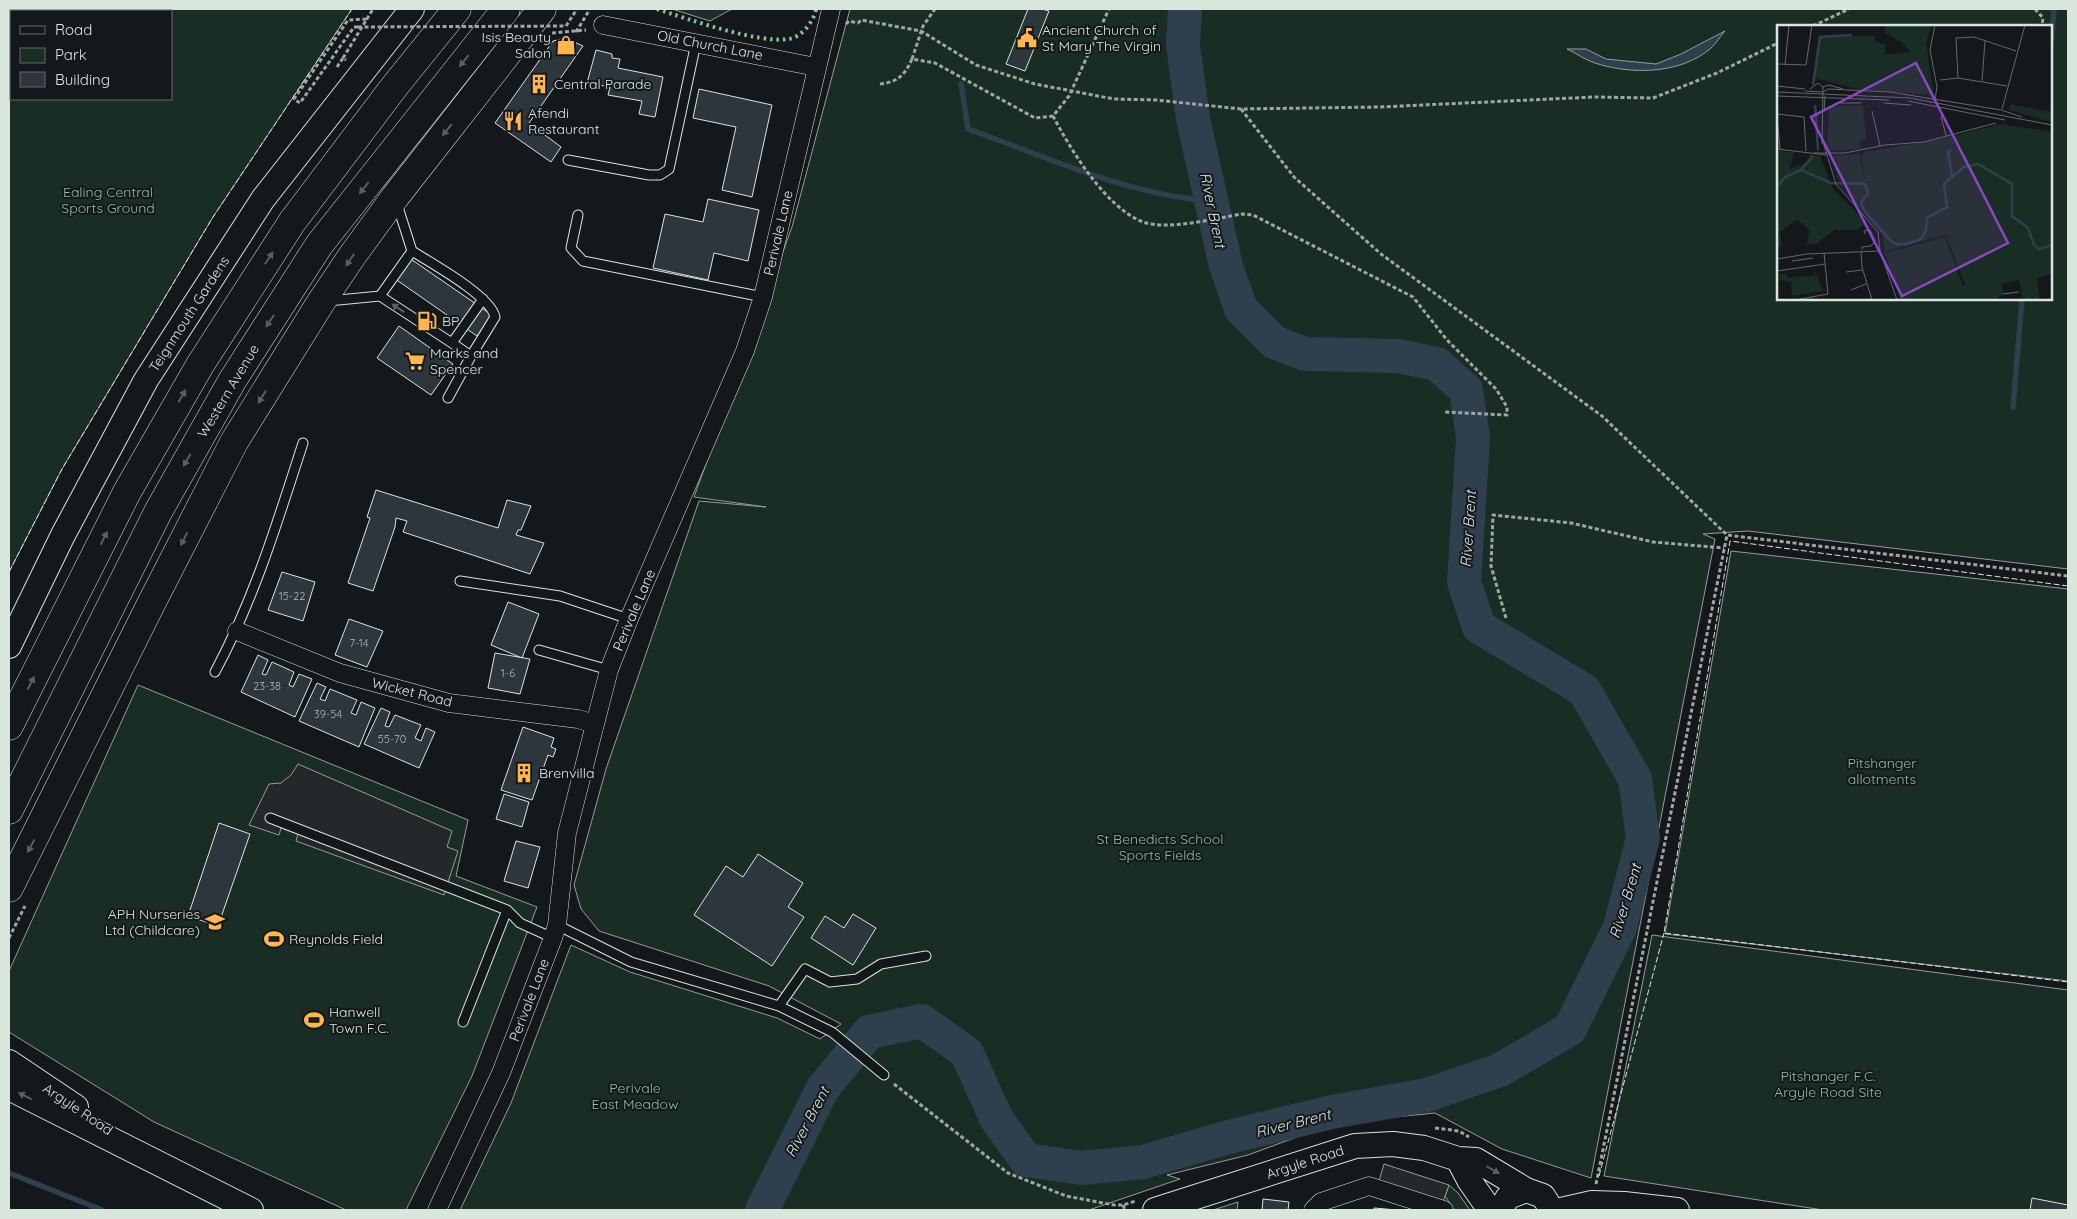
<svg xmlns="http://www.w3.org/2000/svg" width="2077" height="1219" font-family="Quicksand,sans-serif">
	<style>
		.green { fill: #1a2d24; stroke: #939e99; fill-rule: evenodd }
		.parking { fill: #24282b; stroke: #939e99 }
		.water { fill: #2f3f4d; stroke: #939e99 }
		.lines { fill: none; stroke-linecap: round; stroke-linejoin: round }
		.stream { stroke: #2f3f4d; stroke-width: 5.5 }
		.river { stroke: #2f3f4d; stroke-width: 34 }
		.building { fill: #2c363c; stroke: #d8e6dc }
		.lane-casing { stroke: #d8e6dc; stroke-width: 11 }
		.street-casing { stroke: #d8e6dc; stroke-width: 19 }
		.secondary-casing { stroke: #d8e6dc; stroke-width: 26 }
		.highway-casing { stroke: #d8e6dc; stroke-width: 29 }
		.path { stroke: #9da8a2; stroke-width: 3; stroke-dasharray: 4 2.5; stroke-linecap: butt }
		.lane { stroke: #14181c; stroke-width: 9 }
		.street { stroke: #14181c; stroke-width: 18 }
		.secondary { stroke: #14181c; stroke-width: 24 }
		.highway { stroke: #14181c; stroke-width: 28 }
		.path-bridge { stroke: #9da8a2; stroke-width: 3; stroke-dasharray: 4 2.5; stroke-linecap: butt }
		.hedge { stroke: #8ac095; stroke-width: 4; stroke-dasharray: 2.5 4; stroke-linecap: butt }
		.fence { stroke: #d8e6dc; stroke-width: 1; stroke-dasharray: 6 2.5; stroke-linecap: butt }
		.oneway { fill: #59605f }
		.labels { text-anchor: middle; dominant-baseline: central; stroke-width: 4; stroke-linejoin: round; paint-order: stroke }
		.number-label { font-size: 11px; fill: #adbab4 }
		.poi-label { font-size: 14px; fill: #d8e6dc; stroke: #14181c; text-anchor: start }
		.street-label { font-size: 14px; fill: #d8e6dc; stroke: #14181c }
		.park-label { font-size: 14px; fill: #8ac095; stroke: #14181c }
		.water-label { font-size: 15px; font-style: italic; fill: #d8e6dc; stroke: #14181c }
		.inset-river { fill: none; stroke: #2f3f4d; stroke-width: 2.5 }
		.inset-road { fill: none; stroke: #626a69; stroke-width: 1 }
		.view { fill: #8948c3; fill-opacity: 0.15; stroke: #8948c3; stroke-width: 2.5 }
		.inset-edge { fill: none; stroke: #d8e6dc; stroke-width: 2.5 }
	</style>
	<rect width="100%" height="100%" fill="#14181c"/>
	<path class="green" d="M9,9H352L213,217L62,469L9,572ZM11,11H171V99H11Z
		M850,9H2068V569L1748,531L1703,534L1715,539L1591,1178L1502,1149L1435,1113L1335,1123L1248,1155L1167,1175L1180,1179L1089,1210H460L511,1103L571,945L630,972L777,1018L820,1039L841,1024L769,986L599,931L581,909L574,885L606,769L699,501L766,507L694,497L792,227ZM1778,26H2051V299H1778Z
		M1731,551L2068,589V981L1665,934Z
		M138,685L468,820L456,876L537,907L472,1076L406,1210H346L154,1122L9,1032V971Z
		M1652,935L2068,990V1210H1823L1604,1176Z
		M1449,1185L1458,1193L1470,1210H1454L1445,1196Z
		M1238,1202L1237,1210H1213Z"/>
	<path class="parking" d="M672,9H732L710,21Z
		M298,764L452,831L447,847L458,851L444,895L296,841L298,834L281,828L279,835L249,825L269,784L281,783L291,775Z
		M1384,1164L1449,1185L1443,1202L1379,1181Z"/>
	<path class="water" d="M1725,31C1720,36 1716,44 1710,49C1680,74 1631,75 1595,63C1585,60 1576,53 1567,49H1586L1606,59L1656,64L1681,54Z"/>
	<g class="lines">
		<path class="stream" d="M2051,45L2054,9
			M961,84L968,129C1047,157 1127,195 1211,201
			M2013,407L2022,299
			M9,1173L102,1210"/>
		<path class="river" d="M762,1210L823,1088L869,1032L922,1021L967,1053L996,1118L1026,1160L1081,1168L1143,1162L1225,1138L1332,1112L1427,1095L1500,1070L1570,1029L1620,927L1643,838L1635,779L1584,690L1479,627L1464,582L1473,438L1466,390L1437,364L1398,356L1305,354L1274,342L1241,309L1226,266L1193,119L1183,45L1185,9"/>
	</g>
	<path class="building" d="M1028,9H1042L1049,11L1025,71L1006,64Z
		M565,38L583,46L529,123L561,147L551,162L495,123L553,41Z
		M596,50L612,54V58L620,59L618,68L663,77L655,117L639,114L642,101L608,95L610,87L587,83Z
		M699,89L772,105L752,197L722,190L736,127L693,118Z
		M708,199L759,210L748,261L714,253L708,280L653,268L665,214L703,222Z
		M405,255L492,315L477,336L391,276Z
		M399,326L453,364L431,395L377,358Z
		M376,490L498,528L507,500L531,506L521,530H518L516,535L544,543L530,574L403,532L407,521L396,518L395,527L373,591L348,583L370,518L367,517Z
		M282,572L315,582L303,621L268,610Z
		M508,602L539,614L522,658L491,645Z
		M349,619L383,631L367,667L335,655Z
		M495,653L530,659L520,694L488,688Z
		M258,655L268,660L262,674L266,675L272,662L294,672L289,685L293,687L299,674L312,679L295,717L241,692Z
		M317,683L326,687L320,699L325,701L330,689L357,700L351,713L356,715L361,702L375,708L359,747L299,721Z
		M381,708L390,712L385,726L389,727L395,715L421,725L415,738L421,741L426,728L435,732L419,768L364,744Z
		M523,727L554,738L551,747L556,749L553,757L548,755L532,800L501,790Z
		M504,794L529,802L522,827L496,819Z
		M219,823L250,834L218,926L188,916Z
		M516,841L540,847L528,888L504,881Z
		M758,854L803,883L788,907L804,917L772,966L694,915L726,866L743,877Z
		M853,914L876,928L853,965L811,938L825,916L844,928Z
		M2032,1198L2068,1205V1210H2030Z
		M1263,1199L1289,1202L1288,1210H1262Z
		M1374,1208L1397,1210H1374Z"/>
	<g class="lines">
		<defs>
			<path id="lane" d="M568,160L649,175H660L669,169L696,43
				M578,215L571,248L583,261L763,297
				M412,251C431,263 491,296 495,317L471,356L452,343
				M380,296L452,343L483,299
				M328,301L380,296L412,251L397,204
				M448,398L471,356
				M460,581L560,596L629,619
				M539,650L609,670
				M215,672C255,597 277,523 303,443
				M270,818L507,910L520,923L553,938
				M557,925L631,962L779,1006L832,1032L884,1075
				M779,1006L805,969L830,982L857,979L881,964L926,956
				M463,1022L507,910"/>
			<path id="street" d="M603,25L816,67
				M237,631L340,673L449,703L578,719L595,724
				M437,1210L501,1073L553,938L557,925L567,833L609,670L629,619L745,351L763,297L831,9
				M1313,1210L1321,1202L1369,1186L1444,1210"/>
			<path id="secondary" d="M9,646L63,535L146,380L263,199L412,9
				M9,1062L76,1107
				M9,1088L251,1210
				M1458,1159L1469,1180L1490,1210
				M1155,1210L1355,1146L1393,1144L1424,1148L1458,1159L1476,1160L1526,1190
				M1500,1210L1508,1197L1526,1190L1543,1196L1552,1210
				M1561,1210L1592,1203L1624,1204L1677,1210"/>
			<path id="highway" d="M9,726L127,492L200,365L292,222L394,87L457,9
				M9,810L158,512L232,381L319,245L506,9
				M9,888L150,606L234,442L321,302L352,256L395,197L542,9"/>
		</defs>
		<use href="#lane" class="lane-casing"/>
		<use href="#street" class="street-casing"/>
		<use href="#secondary" class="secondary-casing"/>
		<use href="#highway" class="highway-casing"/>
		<path class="path" d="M2035,9L2043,18L2042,26
			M846,24L849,21L858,23L861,20L921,31L976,65L1035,84L1114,99L1156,100L1241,109L1380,107L1594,97L1653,98L1717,73L1778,43
			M566,26L577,9
			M1813,26L1849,9
			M358,27H354L300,103L294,99L348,20L367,19
			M576,32L590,9
			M552,33L586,30
			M343,58L373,9
			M912,59L923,26L935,9
			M337,67L343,58L346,60
			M880,84C898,82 905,75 912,59L935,63L1035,118L1053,116L1069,96L1109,9
			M1241,109L1294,177L1381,254L1602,416L1727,535L2068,576
			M1053,116C1071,150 1105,207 1143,222C1168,231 1216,218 1242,214L1253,215L1413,297L1447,340L1496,389L1507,407V415L1445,412
			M1506,618L1491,566L1493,515L1571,523L1653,542L1724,548
			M9,938L25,906
			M894,1084L1008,1173L1066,1196L1114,1205H1123L1136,1201
			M1435,1128L1459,1131L1469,1137
			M1596,1184L1727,535
			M1123,1205L1125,1210"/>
		<use href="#lane" class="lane"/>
		<use href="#street" class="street"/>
		<use href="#secondary" class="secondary"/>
		<use href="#highway" class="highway"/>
		<path class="path-bridge" d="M358,27L566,26"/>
		<path class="hedge" d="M657,9C688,19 759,44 789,39C802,37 814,21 816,9"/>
		<path class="fence" d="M9,572L62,469L213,217L352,9
			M2068,586L1730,541L1664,933L2068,982
			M1599,1176L1664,933"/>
	</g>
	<defs><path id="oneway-solid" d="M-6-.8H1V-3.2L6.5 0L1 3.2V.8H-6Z" transform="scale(1.25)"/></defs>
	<g class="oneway">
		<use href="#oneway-solid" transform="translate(464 61) rotate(129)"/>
		<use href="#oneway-solid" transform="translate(447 130) rotate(129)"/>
		<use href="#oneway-solid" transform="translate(364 188) rotate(128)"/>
		<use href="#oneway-solid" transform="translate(269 258) rotate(-57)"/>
		<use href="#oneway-solid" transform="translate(350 260) rotate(124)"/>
		<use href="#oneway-solid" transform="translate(398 308) rotate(-147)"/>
		<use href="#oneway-solid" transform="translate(270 321) rotate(123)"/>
		<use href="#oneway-solid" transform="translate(182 396) rotate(-60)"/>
		<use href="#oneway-solid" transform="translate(262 397) rotate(122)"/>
		<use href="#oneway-solid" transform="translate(187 460) rotate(119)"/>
		<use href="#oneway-solid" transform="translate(104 538) rotate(-63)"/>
		<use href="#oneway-solid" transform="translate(184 539) rotate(117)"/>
		<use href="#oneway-solid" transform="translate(31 683) rotate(-63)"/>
		<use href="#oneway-solid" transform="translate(31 846) rotate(118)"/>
		<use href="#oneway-solid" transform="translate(25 1096) rotate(-154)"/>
		<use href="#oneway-solid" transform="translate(1493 1170) rotate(30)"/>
	</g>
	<defs>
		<symbol id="civic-bare" viewBox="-9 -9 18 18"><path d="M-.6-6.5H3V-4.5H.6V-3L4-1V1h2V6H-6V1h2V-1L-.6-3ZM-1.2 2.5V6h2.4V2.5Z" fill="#ffb74d" stroke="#14181c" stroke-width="2.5" paint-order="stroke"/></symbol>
		<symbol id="shop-bare" viewBox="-9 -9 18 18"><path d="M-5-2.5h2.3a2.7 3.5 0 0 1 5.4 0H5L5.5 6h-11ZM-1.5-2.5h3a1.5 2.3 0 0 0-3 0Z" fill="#ffb74d" stroke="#14181c" stroke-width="2.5" paint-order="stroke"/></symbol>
		<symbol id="building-bare" viewBox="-9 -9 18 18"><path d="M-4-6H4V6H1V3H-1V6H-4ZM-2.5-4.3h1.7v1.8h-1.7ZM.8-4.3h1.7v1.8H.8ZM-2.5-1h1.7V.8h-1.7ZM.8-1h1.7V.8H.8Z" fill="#ffb74d" stroke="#14181c" stroke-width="2.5" paint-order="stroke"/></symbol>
		<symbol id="restaurant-bare" viewBox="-9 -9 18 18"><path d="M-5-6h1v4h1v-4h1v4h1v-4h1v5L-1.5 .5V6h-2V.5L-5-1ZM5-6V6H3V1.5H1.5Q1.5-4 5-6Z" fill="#ffb74d" stroke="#14181c" stroke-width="2.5" paint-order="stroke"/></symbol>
		<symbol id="fuel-bare" viewBox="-9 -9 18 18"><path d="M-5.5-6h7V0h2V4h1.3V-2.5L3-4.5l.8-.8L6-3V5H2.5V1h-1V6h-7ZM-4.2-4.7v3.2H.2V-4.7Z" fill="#ffb74d" stroke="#14181c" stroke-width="2.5" paint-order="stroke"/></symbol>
		<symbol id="supermarket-bare" viewBox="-9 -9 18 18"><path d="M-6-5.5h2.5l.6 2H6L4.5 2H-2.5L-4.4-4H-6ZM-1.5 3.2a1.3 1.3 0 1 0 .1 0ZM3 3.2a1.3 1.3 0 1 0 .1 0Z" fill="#ffb74d" stroke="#14181c" stroke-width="2.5" paint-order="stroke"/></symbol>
		<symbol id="school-bare" viewBox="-9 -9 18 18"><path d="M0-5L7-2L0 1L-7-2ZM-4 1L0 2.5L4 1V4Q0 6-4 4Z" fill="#ffb74d" stroke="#14181c" stroke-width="2.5" paint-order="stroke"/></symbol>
		<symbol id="stadium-bare" viewBox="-9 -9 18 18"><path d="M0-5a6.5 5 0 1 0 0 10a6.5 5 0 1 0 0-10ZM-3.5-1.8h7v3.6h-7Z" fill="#ffb74d" stroke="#14181c" stroke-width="2.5" paint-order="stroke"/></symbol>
	</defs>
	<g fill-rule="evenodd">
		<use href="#civic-bare" x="1013" y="24" width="28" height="28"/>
		<use href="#shop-bare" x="552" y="31" width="28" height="28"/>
		<use href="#building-bare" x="525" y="70" width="28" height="28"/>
		<use href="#restaurant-bare" x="499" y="107" width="28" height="28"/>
		<use href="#fuel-bare" x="413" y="307" width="28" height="28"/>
		<use href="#supermarket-bare" x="401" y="347" width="28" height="28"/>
		<use href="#building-bare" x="510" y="759" width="28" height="28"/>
		<use href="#school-bare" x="201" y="908" width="28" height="28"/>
		<use href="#stadium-bare" x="260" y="925" width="28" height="28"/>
		<use href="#stadium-bare" x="300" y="1006" width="28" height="28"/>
	</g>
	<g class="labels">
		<g class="number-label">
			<text x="292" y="596">15-22</text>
			<text x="359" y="643">7-14</text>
			<text x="508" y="673">1-6</text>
			<text x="267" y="686">23-38</text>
			<text x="328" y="714">39-54</text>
			<text x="392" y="739">55-70</text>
		</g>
		<g class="poi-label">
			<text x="1042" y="30">Ancient Church of<tspan x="1042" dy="16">St Mary The Virgin</tspan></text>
			<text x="551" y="37" text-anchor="end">Isis Beauty<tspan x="551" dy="16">Salon</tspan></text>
			<text x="554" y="84">Central Parade</text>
			<text x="528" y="113">Afendi<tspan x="528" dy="16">Restaurant</tspan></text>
			<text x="442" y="321">BP</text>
			<text x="430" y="353">Marks and<tspan x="430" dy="16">Spencer</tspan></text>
			<text x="539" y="773">Brenvilla</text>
			<text x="200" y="914" text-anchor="end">APH Nurseries<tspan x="200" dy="16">Ltd (Childcare)</tspan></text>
			<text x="289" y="939">Reynolds Field</text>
			<text x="329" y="1012">Hanwell<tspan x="329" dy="16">Town F.C.</tspan></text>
		</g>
		<g class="street-label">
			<text transform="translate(710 45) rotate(11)">Old Church Lane</text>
			<text transform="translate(778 233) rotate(-77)">Perivale Lane</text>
			<text transform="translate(189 314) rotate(-57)">Teignmouth Gardens</text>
			<text transform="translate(228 391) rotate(-59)">Western Avenue</text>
			<text transform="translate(634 610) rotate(-67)">Perivale Lane</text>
			<text transform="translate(412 692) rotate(14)">Wicket Road</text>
			<text transform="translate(529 1000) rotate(-69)">Perivale Lane</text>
			<text transform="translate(78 1109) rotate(34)">Argyle Road</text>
			<text transform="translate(1305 1162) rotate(-18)">Argyle Road</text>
		</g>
		<g class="park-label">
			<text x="108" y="192">Ealing Central<tspan x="108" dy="16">Sports Ground</tspan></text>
			<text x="1882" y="763">Pitshanger<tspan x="1882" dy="16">allotments</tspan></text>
			<text x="1160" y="839">St Benedicts School<tspan x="1160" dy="16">Sports Fields</tspan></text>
			<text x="1828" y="1076">Pitshanger F.C.<tspan x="1828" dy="16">Argyle Road Site</tspan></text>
			<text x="635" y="1088">Perivale<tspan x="635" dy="16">East Meadow</tspan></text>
		</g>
		<g class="water-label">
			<text transform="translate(1213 210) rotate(78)">River Brent</text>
			<text transform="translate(1468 529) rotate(-86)">River Brent</text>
			<text transform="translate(1625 901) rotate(-73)">River Brent</text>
			<text transform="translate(807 1122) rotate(-62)">River Brent</text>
			<text transform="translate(1293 1123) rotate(-14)">River Brent</text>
		</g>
	</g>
	<g transform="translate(1777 25)">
		<rect width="275" height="275" fill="#14181c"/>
		<path d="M108,0H155L149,18L157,70L80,64L38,53L44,11H98V16L108,20V30L133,27L126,18L108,8ZM233,79L275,87V97L232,85ZM86,80L89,115L83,116L84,124L50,126L52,82ZM224,99L275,107V218L261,224L275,221V249L260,253L263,275H246L242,255L225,259L226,268L219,275H123L108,228L168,212L186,261L188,260L170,212L168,210L107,227L106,211L62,160L52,131L83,129L87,156L85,131L88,127L154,116ZM1,126L17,127L13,144L33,136L32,129L43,131L56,164L90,198L79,205H57L39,219L29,220L33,206L20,194L3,207L5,220L0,225ZM37,244L46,266L15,271L14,257L2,255L3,249H9L11,253L38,250Z" fill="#1a2d24"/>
		<path class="inset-river" d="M36,60L43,12L75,10M38,80L41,125M174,125L171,127L175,151M24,145L36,131M0,162L8,152L24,145L54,158L88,159L91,168L84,178L89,188L113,215L119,219H130L144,214L149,205L150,193L170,182L167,159L187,142L201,139L235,159V191L251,203L257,220L262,224L275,220"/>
		<path class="inset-road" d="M75,0H97M158,0L153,25L160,62L158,74M0,39L29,40L35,0M8,40L12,0M181,53L179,13L197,12L239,26M163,55L181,53L230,61M205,56L208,16M0,61L28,64M46,62L52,60L66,64M33,64L41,58L46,62M28,66L46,67M0,67L133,73L275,100M46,67L51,64L113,67L224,85M0,71L112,75M131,76L228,95M62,78H84M107,78L134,80M225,84L248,0M224,85L245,92M95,86L103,121M47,87L48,71M0,89L27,92L29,126M164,91L169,111M0,92L3,124M46,117L59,159L101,207L103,226M45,119L46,62M0,124L50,130M37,128H68L108,120L147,117L219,98M85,225V222L94,221L98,216L93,205L87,206L88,209M84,226L85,242L95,275M103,226L120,275M0,234L30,229L103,226M15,236L36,233M0,246L48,239M69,247L85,245M74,265L89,259M225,269L242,267M18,275L51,269L47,228"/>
		<path class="view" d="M139,38L231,218L125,271L34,92Z"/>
		<rect width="275" height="275" class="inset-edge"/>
	</g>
	<rect width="2077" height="1219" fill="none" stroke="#d8e6dc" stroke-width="20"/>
	<rect x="10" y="10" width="162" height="90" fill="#14181c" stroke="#626a69"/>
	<rect x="20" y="26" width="25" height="8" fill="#14181c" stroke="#626a69"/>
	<text x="55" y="35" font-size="15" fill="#d8e6dc">Road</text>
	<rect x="20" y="48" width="25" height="15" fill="#1a2d24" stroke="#626a69"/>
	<text x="55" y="60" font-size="15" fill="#d8e6dc">Park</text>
	<rect x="20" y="72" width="25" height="15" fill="#2c363c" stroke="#626a69"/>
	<text x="55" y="85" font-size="15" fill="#d8e6dc">Building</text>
</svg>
